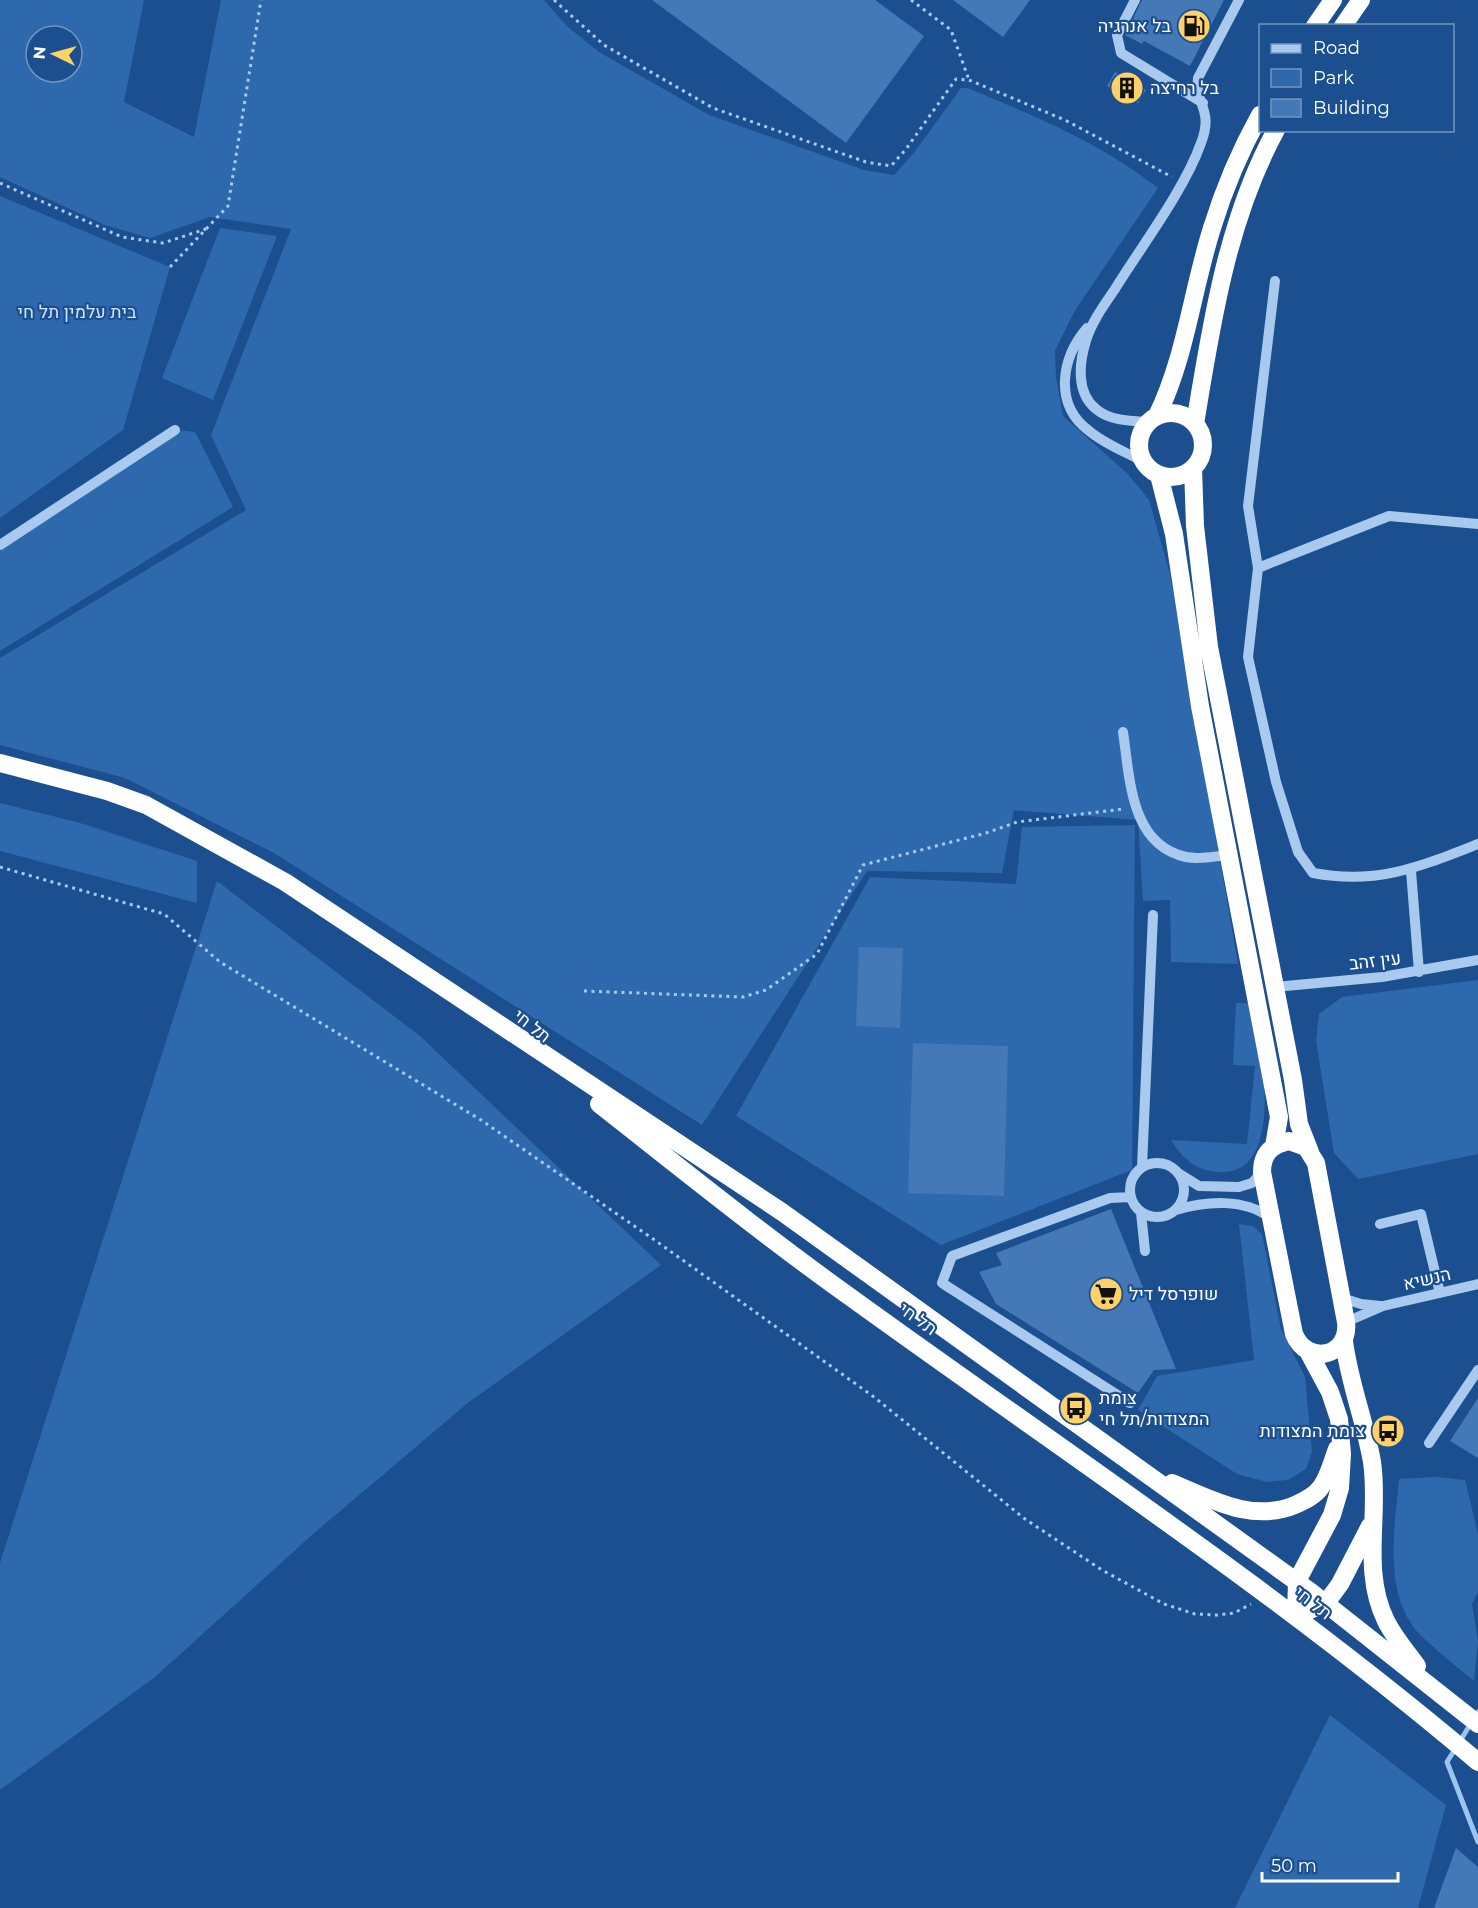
<svg xmlns="http://www.w3.org/2000/svg" width="1478" height="1908" font-family="Montserrat,Heebo,sans-serif">
	<style>
		.green { fill: #2e69ad; fill-rule: evenodd }
		.lines { fill: none; stroke-linecap: round; stroke-linejoin: round }
		.stream { stroke: #9cc4f0; stroke-width: 5 }
		.building { fill: #4478b7 }
		.path { stroke: #a9c9ee; stroke-width: 3; stroke-dasharray: 3 4.5; stroke-linecap: butt }
		.minor { stroke: #a9c9ee; stroke-width: 10 }
		.highway { stroke: #fff; stroke-width: 18 }
		.labels { text-anchor: middle; dominant-baseline: central; stroke-width: 4.5; stroke-linejoin: round; paint-order: stroke }
		.poi-label { font-size: 18px; fill: #fff; stroke: #1b4f8f; text-anchor: start }
		.park-label { font-size: 18px; fill: #cfe3fa; stroke: #1b4f8f }
		.street-label { font-size: 18px; fill: #fff; stroke: #1b4f8f }
	</style>
	<rect width="100%" height="100%" fill="#1b4f8f"/>
	<path class="green" d="M0,0H144L124,102L194,137L221,0H544L568,27L599,52L709,115L864,170L894,175L913,154L961,88H968C1038,118 1096,140 1158,188L1074,312L1055,351L1056,377L1063,416L1128,474L1149,500L1170,574L1238,964L1171,962L1170,900L1143,901L1138,820L1014,810L1002,873L867,871L702,1125L274,853L125,778L0,745V658L246,510L211,435L291,229L210,217L150,238L105,225L0,177ZM36,36H72V72H36Z
		M0,196L170,267L123,430L0,518Z
		M220,228L277,236L213,400L162,378Z
		M175,430L195,432L233,507L0,651V545Z
		M0,803L77,822L197,861V903L0,851Z
		M1135,825L1132,1170L941,1245L736,1116L870,877L1016,884L1022,827Z
		M217,881L420,1036L661,1265L469,1402L312,1535L155,1677L0,1790V1563Z
		M1478,980V1154L1358,1179L1334,1153L1316,1041L1319,1014L1342,997Z
		M1236,1003H1253C1261,1043 1288,1179 1217,1172C1195,1170 1182,1158 1171,1140L1247,1144L1255,1066L1233,1065Z
		M1239,1224L1253,1226L1262,1234L1281,1329L1305,1377L1312,1452L1306,1469L1288,1480L1267,1482L1237,1474L1138,1410L1157,1376L1254,1360Z
		M1437,1477L1465,1480L1478,1534V1592L1472,1604L1478,1641L1474,1681C1459,1668 1421,1639 1412,1625C1384,1583 1395,1526 1399,1479Z
		M1330,1715L1446,1805L1418,1908H1235Z"/>
	<g class="lines">
		<path class="stream" d="M1478,1712L1447,1762L1478,1842"/>
	</g>
	<path class="building" d="M652,0H875L924,36L846,143Z
		M953,0H1030L1003,37Z
		M1142,0H1224L1190,66L1144,41L1142,44L1125,35Z
		M1115,72L1146,90L1138,103L1107,86Z
		M859,947L903,948L900,1028L856,1026Z
		M913,1043L1008,1046L1004,1196L908,1193Z
		M1111,1209L1176,1369L1154,1370L1138,1393L996,1304L979,1272L1002,1265L996,1253Z
		M1478,1398V1458L1450,1441Z
		M1456,1848L1478,1867V1908H1434Z"/>
	<g class="lines">
		<path class="path" d="M554,0L604,45L713,108L866,162L891,166L906,149L956,79L969,80L1065,120L1172,177
			M911,0L951,30L969,80
			M0,183L122,237L163,243L206,229
			M170,267L228,206L261,0
			M0,867L164,914L220,962L481,1120L656,1241L874,1397L1025,1519L1102,1570L1164,1604L1195,1614L1217,1615L1234,1613L1251,1604
			M584,991L743,997L766,990L817,954L863,865L986,833L1017,822L1123,809"/>
		<path class="minor" d="M1135,0L1117,35L1121,53L1203,103
			M1275,281L1248,506L1258,568L1248,657L1276,782L1298,852L1313,873C1377,885 1419,867 1478,844
			M1087,328C1062,357 1053,403 1088,430C1104,444 1126,452 1144,462
			M1149,422C1131,421 1110,421 1096,409C1076,393 1079,363 1086,341C1091,323 1104,305 1115,289C1141,247 1185,189 1201,143C1214,109 1195,106 1198,78L1239,0
			M0,545L175,430
			M1258,568L1389,516L1478,524
			M1123,732C1130,778 1130,845 1186,857C1200,860 1215,856 1229,855
			M1411,871L1419,972
			M1275,987L1382,977L1478,960
			M1130 1190a27 27 0 1 1 54 0a27 27 0 1 1-54 0Z
			M1142,1167L1153,915
			M1178,1173L1199,1186L1239,1187L1252,1183L1262,1172
			M1176,1210C1206,1201 1245,1198 1270,1218
			M1141,1213L1145,1251
			M1380,1224L1421,1214L1440,1293
			M1342,1298L1361,1304L1380,1306
			M1346,1322L1383,1306L1478,1284
			M1130,1403L942,1283L952,1256L1110,1198L1131,1197
			M1429,1443L1478,1370"/>
		<path class="highway" d="M1315,26L1333,0
			M1343,26L1361,0
			M1139 445a32 32 0 1 1 64 0a32 32 0 1 1-64 0Z
			M1157,416C1186,356 1192,291 1212,228C1224,189 1240,151 1260,115
			M1195,424C1211,326 1227,219 1276,130
			M1193,468L1195,526L1209,647L1293,1080L1299,1124L1310,1152
			M1159,475L1174,534L1200,706L1279,1117L1274,1146
			M0,763L107,791L146,805L285,882L782,1212L1311,1592L1478,1724
			M599,1104C683,1170 766,1237 853,1299C1063,1451 1280,1594 1478,1762
			M1289,1141L1306,1147L1316,1163L1346,1322C1350,1357 1307,1366 1294,1334L1262,1172C1262,1154 1271,1145 1289,1141Z
			M1344,1341C1349,1382 1365,1421 1372,1462C1380,1514 1361,1571 1386,1621C1394,1637 1406,1651 1417,1666
			M1172,1483C1211,1499 1252,1523 1295,1505C1304,1501 1315,1496 1321,1487C1329,1476 1332,1462 1337,1449
			M1296,1616L1297,1581L1332,1515L1340,1488L1342,1454L1339,1419L1330,1392L1309,1353
			M1296,1616L1326,1603L1340,1584L1370,1526"/>
	</g>
	<defs>
		<symbol id="fuel-disc" viewBox="-11 -11 22 22"><circle r="9.5" fill="#ffd166" stroke="#1b4f8f"/><path d="M-5.5-6h7V0h2V4h1.3V-2.5L3-4.5l.8-.8L6-3V5H2.5V1h-1V6h-7ZM-4.2-4.7v3.2H.2V-4.7Z" fill="#111"/></symbol>
		<symbol id="building-disc" viewBox="-11 -11 22 22"><circle r="9.5" fill="#ffd166" stroke="#1b4f8f"/><path d="M-4-6H4V6H1V3H-1V6H-4ZM-2.5-4.3h1.7v1.8h-1.7ZM.8-4.3h1.7v1.8H.8ZM-2.5-1h1.7V.8h-1.7ZM.8-1h1.7V.8H.8Z" fill="#111"/></symbol>
		<symbol id="supermarket-disc" viewBox="-11 -11 22 22"><circle r="9.5" fill="#ffd166" stroke="#1b4f8f"/><path d="M-6-5.5h2.5l.6 2H6L4.5 2H-2.5L-4.4-4H-6ZM-1.5 3.2a1.3 1.3 0 1 0 .1 0ZM3 3.2a1.3 1.3 0 1 0 .1 0Z" fill="#111"/></symbol>
		<symbol id="bus-disc" viewBox="-11 -11 22 22"><circle r="9.5" fill="#ffd166" stroke="#1b4f8f"/><path d="M-5-6H5V4H4V6H2V4H-2V6H-4V4H-5ZM-3.5-4V0h7V-4ZM-3.5 1.2v1.5H-2V1.2ZM2 1.2v1.5H3.5V1.2Z" fill="#111"/></symbol>
	</defs>
	<g fill-rule="evenodd">
		<use href="#fuel-disc" x="1175" y="7" width="38" height="38"/>
		<use href="#building-disc" x="1108" y="69" width="38" height="38"/>
		<use href="#supermarket-disc" x="1087" y="1275" width="38" height="38"/>
		<use href="#bus-disc" x="1057" y="1389" width="38" height="38"/>
		<use href="#bus-disc" x="1369" y="1412" width="38" height="38"/>
	</g>
	<g class="labels">
		<g class="poi-label">
			<text x="1171" y="26" text-anchor="end">בל אנרגיה</text>
			<text x="1150" y="88">בל רחיצה</text>
			<text x="1129" y="1294">שופרסל דיל</text>
			<text x="1099" y="1398">צומת<tspan x="1099" dy="21">המצודות/תל חי</tspan></text>
			<text x="1365" y="1431" text-anchor="end">צומת המצודות</text>
		</g>
		<g class="park-label">
			<text x="77" y="312">בית עלמין תל חי</text>
		</g>
		<g class="street-label">
			<text transform="translate(1375 961) rotate(-6)">עין זהב</text>
			<text transform="translate(532 1026) rotate(38)">תל חי</text>
			<text transform="translate(1427 1279) rotate(-13)">הנשיא</text>
			<text transform="translate(918 1319) rotate(35)">תל חי</text>
			<text transform="translate(1313 1603) rotate(37)">תל חי</text>
		</g>
	</g>
	<rect x="1259" y="24" width="195" height="108" fill="#1b4f8f" stroke="#7695bc" stroke-width="1.5"/>
	<rect x="1271" y="44" width="30" height="9" fill="#a9c9ee" stroke="#7695bc" stroke-width="1.5"/>
	<text x="1313" y="54" font-size="18" fill="#ffffff">Road</text>
	<rect x="1271" y="69" width="30" height="18" fill="#2e69ad" stroke="#7695bc" stroke-width="1.5"/>
	<text x="1313" y="84" font-size="18" fill="#ffffff">Park</text>
	<rect x="1271" y="99" width="30" height="18" fill="#4478b7" stroke="#7695bc" stroke-width="1.5"/>
	<text x="1313" y="114" font-size="18" fill="#ffffff">Building</text>
	<g transform="translate(54 54) rotate(275)"><circle r="28" fill="#1b4f8f" stroke="#7695bc" stroke-width="1.5"/>
	<path d="M0-4.5L10 22L0 15L-10 22Z" fill="#ffd166"/>
	<text y="-9" font-size="16" font-weight="bold" text-anchor="middle" fill="#ffffff">N</text>
	</g>
	<path d="M1262 1872v9h136v-9" fill="none" stroke="#ffffff" stroke-width="3"/>
	<text x="1271" y="1872" font-size="18" fill="#ffffff" stroke="#1b4f8f" stroke-width="4.5" paint-order="stroke">50 m</text>
</svg>
